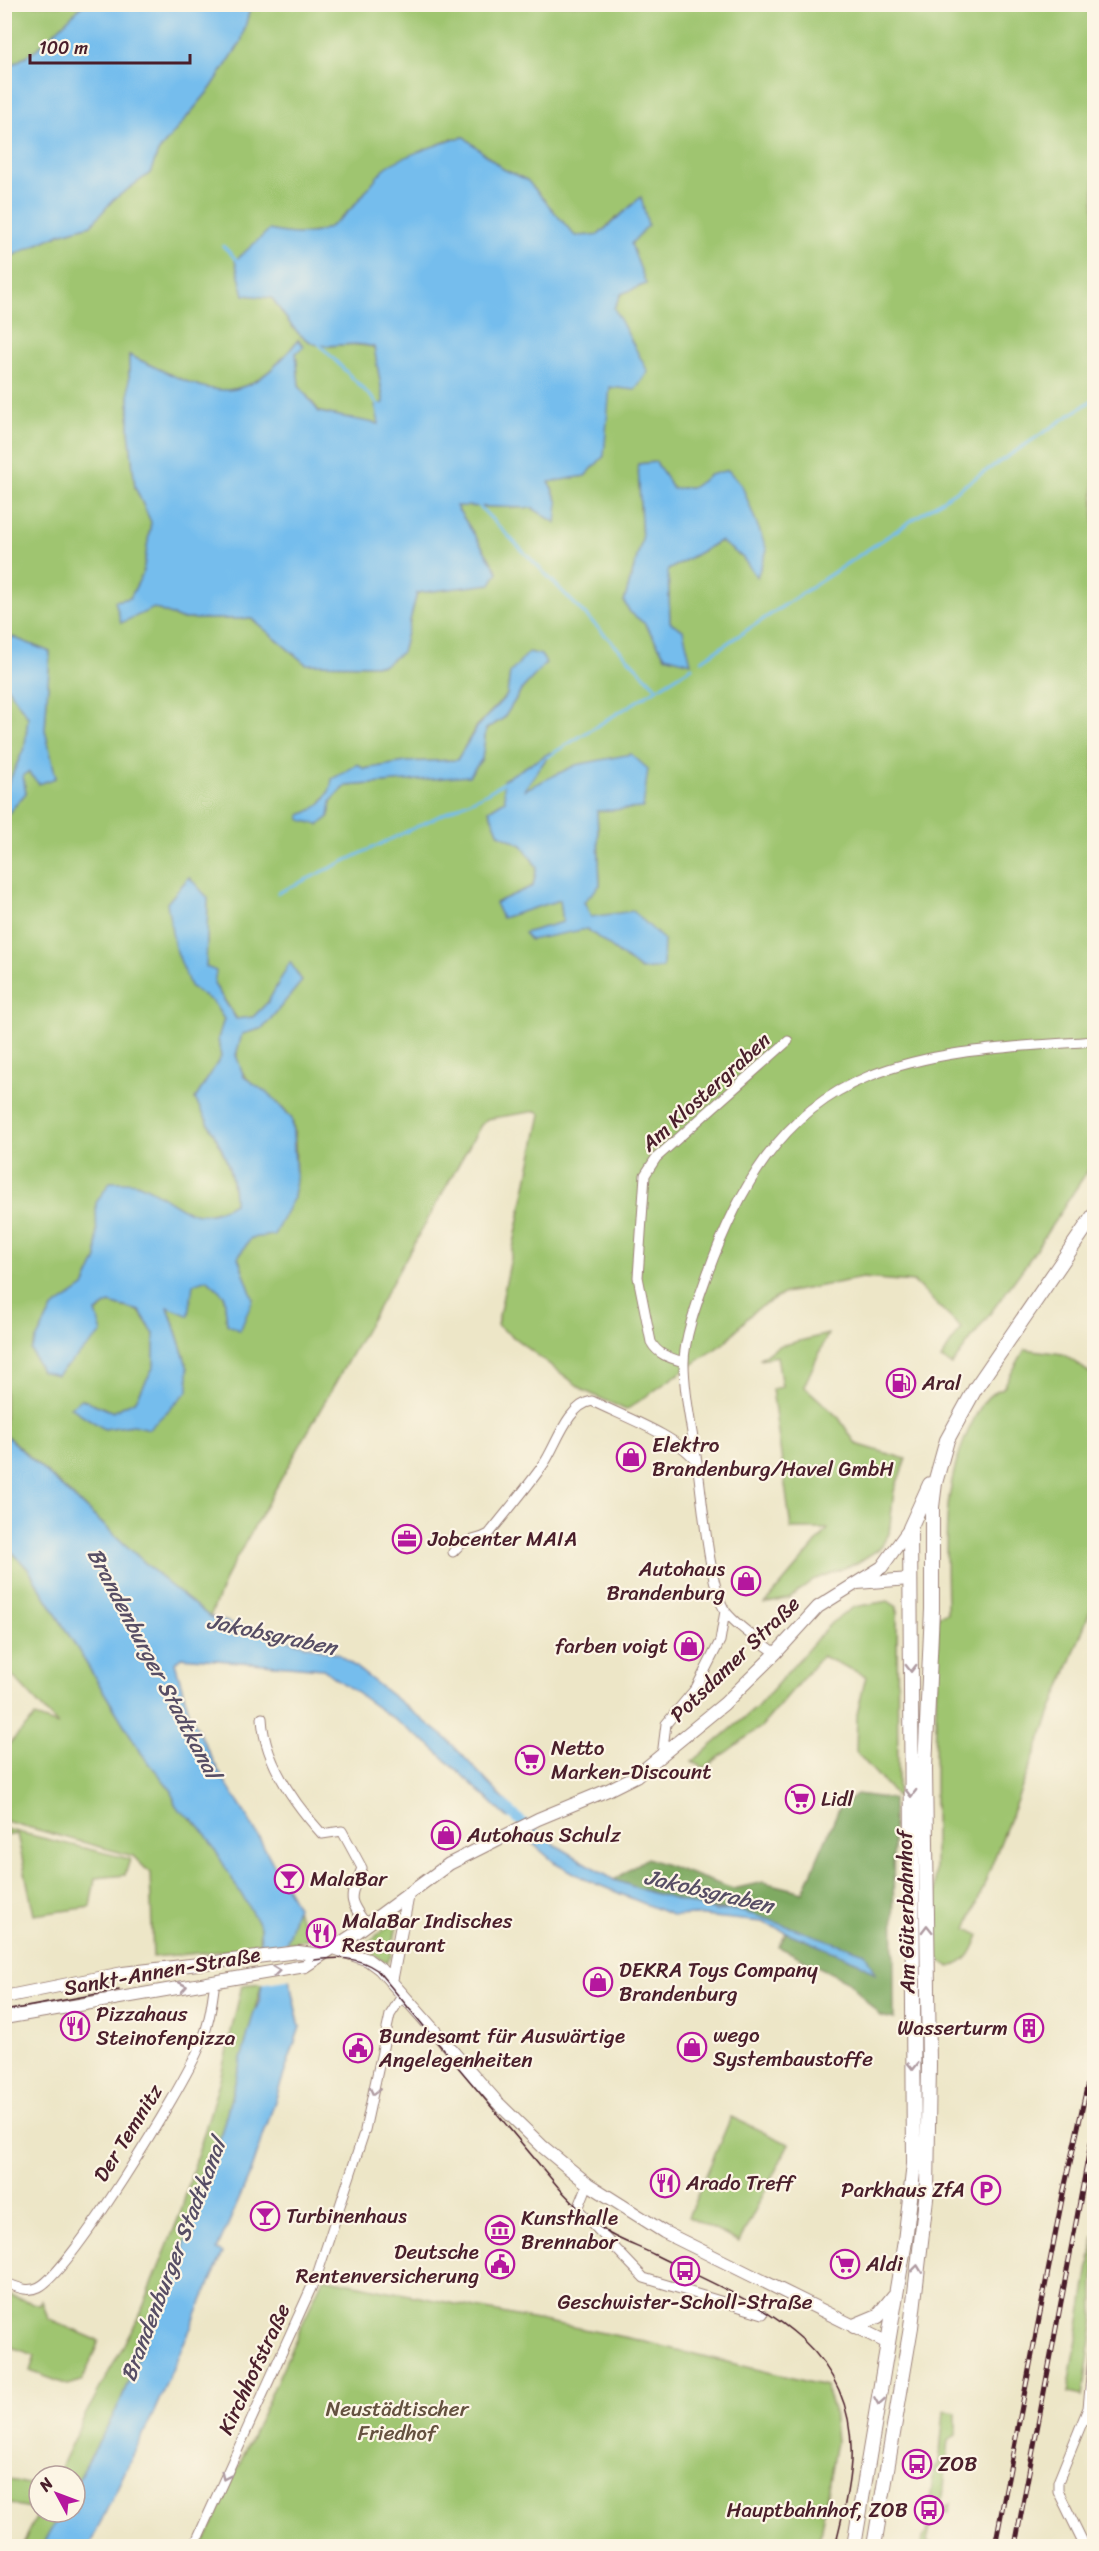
<svg xmlns="http://www.w3.org/2000/svg" width="1099" height="2551" font-family="Sriracha,sans-serif">
<rect width="100%" height="100%" fill="#fcf5e5"/>
<filter id="ink" filterUnits="userSpaceOnUse"><feTurbulence type="fractalNoise" baseFrequency=".0167" numOctaves="2"/><feDisplacementMap in="SourceGraphic" scale="12" xChannelSelector="R" yChannelSelector="G"/><feConvolveMatrix kernelMatrix="1 2 1 2 8 2 1 2 1" color-interpolation-filters="sRGB"/></filter>
<filter id="wash" filterUnits="userSpaceOnUse"><feTurbulence type="fractalNoise" baseFrequency=".008" numOctaves="4" result="noise"/><feDisplacementMap in="SourceGraphic" scale="24" xChannelSelector="R" yChannelSelector="G"/><feGaussianBlur stdDeviation="1.35" result="paint"/><feColorMatrix in="noise" values="0 0 0 0 0 0 0 0 0 0 0 0 0 0 0 0 0 1.4 0 .05"/><feComposite in="paint" operator="in"/></filter>
<g filter="url(#wash)">
<rect width="100%" height="100%" fill="#ede6c7"/>
<path fill="#9fc56f" stroke="#74724d" stroke-width="1.5" fill-rule="evenodd" d="M5,5H83L37,49L5,70Z
M251,5H1094V1161L1025,1266L952,1365L941,1359L961,1328L914,1282L862,1278L785,1293L754,1311L724,1343L626,1410L585,1391L497,1325L541,1114L537,1111L487,1119L481,1125L228,1573L210,1617L167,1583L5,1434V817L26,793L23,776L28,772L56,778L45,730L50,652L5,634V259L62,233L90,225L113,200L150,173L158,152L211,88L241,42ZM464,137L503,169L527,180L575,236L598,235L617,217L631,244L646,284L621,294L614,308L604,456L585,476L549,481L558,503L532,508L456,506L498,572L491,583L417,593L402,652L383,665L306,664L252,619H181L154,608L116,601L130,598L143,573L151,522L135,487L129,430V355C206,390 237,418 298,340L296,353L299,386L320,412L379,425L384,403L374,347C354,343 346,345 327,346C300,346 286,317 272,298L289,235L326,231L352,208L385,168L451,139ZM656,462L673,489L694,487L710,475L742,557L720,541L668,570L670,622L665,656L645,624L630,612L624,602L642,540L638,464ZM545,664L522,689L504,718L486,730L482,759L394,782L346,786L331,801L329,817L300,815L316,809L330,791L363,769L406,762L457,760L476,727L507,695L510,673ZM549,754L523,790L537,785L597,811L600,885L584,901L590,917L641,970L587,929L525,933L563,922L560,899L495,903L533,886L537,867L522,845L499,834L489,810L505,800ZM208,898L206,967L214,984L237,1019L253,1017L268,1002L290,963L302,981L263,1028L242,1034C240,1041 236,1050 237,1057C240,1086 276,1093 291,1118C297,1128 296,1183 294,1197L251,1238L238,1257L253,1299L227,1324L224,1295L207,1279L193,1284L168,1306L188,1369L149,1429L133,1425L104,1429L83,1399L113,1412L136,1400L154,1366V1334L139,1311L109,1303L96,1313L101,1333L87,1345L41,1371L31,1350L52,1309L84,1287L97,1258V1238L137,1183L193,1215L219,1212L234,1204C235,1164 213,1132 195,1099L221,1057L218,1039L224,1019L213,1002L190,986Z
M5,684L28,717L25,746L5,791Z
M828,1334L804,1386L839,1418L856,1444L906,1459L894,1491L889,1534L879,1549L857,1563L816,1579L789,1598L765,1604L828,1529H791L772,1389L782,1387L777,1356L759,1359L779,1346Z
M1025,1349L1063,1354L1094,1376V1601L967,1929L979,1935C973,1951 968,1963 950,1967L939,1960L935,1953V1764L938,1615L947,1613C946,1543 940,1485 973,1421C982,1404 985,1395 1003,1388Z
M7,1547L29,1570L142,1754L172,1791L175,1804L205,1832L260,1926L259,1948L153,1957L150,1873L133,1856L5,1821V1748L35,1717L58,1725L5,1668L4,1549Z
M888,1601L897,1607L898,1798L856,1752L857,1714L866,1676L822,1656L761,1727L704,1768L692,1762L757,1707L831,1623L854,1607Z
M5,1829L130,1859L125,1875L95,1878L90,1907L34,1915L17,1834L5,1836Z
M296,1910L305,1927L307,1939L286,1944Z
M398,1919L391,1957L386,1962L363,1949V1946Z
M262,1983L205,2194L120,2403L75,2486V2476H56L82,2421L139,2317L180,2214L220,2079L242,1985Z
M731,2117L789,2144L739,2242L688,2217Z
M1094,2236V2318L1083,2396L1068,2393Z
M323,2278L629,2338L825,2386L833,2409L836,2441L818,2546H203Z
M5,2294L40,2305L42,2301L48,2319L99,2341L82,2381L68,2385L30,2371L35,2355L5,2345Z
M944,2411L956,2413V2435L949,2441L942,2506L947,2507L951,2504L949,2513L939,2511L937,2517H933L927,2542L937,2546H921L922,2539L926,2534L934,2469L939,2463Z
M5,2479L34,2485L30,2508L5,2503Z
M39,2512H61L42,2546H22Z"/>
<path fill="#7faa62" stroke="#646446" stroke-width="1.5" d="M857,1794L893,1799L894,2019L880,2016L849,1982L779,1947L786,1932L858,1962L874,1973L865,1953L735,1910C694,1911 652,1893 614,1880L647,1858L733,1889L763,1882L803,1892L840,1806Z"/>
<path fill="#75bded" stroke="#606e8c" stroke-width="1.5" d="M83,5H251L241,42L211,88L158,152L150,173L113,200L91,225L62,233L5,259V70L37,49Z
M464,137L503,169L527,180L575,236L598,235L641,197L648,225L631,244L646,284L621,294L614,308L648,372L635,390L610,387L604,456L585,476L549,482L558,503L556,523L532,508L456,506L498,572L491,584L417,593L402,652L384,665L306,664L252,619H181L154,608L121,623L115,601L130,598L143,573L151,522L135,487L129,430V355C205,390 238,418 298,340L304,346L296,353L299,386L319,412L379,424L375,405L384,403L374,347C354,342 346,345 327,346C300,346 286,317 272,298L244,295L235,261L269,230C315,241 334,231 363,195C370,186 376,177 384,169C394,159 449,140 464,137Z
M656,462L673,489L693,487L710,475L728,470L742,486L767,550L757,577L742,557L720,541L668,570L670,622L683,630L691,663L665,656L645,624L630,612L624,602L642,540L638,464Z
M5,634L50,652L45,730L56,778L39,784L28,772L23,776L26,793L5,817V791L25,746L28,717L5,684Z
M529,652L541,655L546,663L522,689L504,718L486,729L482,759L469,776L346,786L331,801L329,817L319,825L301,820L300,815C318,809 330,799 332,779L358,764L364,769L406,762L457,760L477,727L507,695L510,673Z
M551,752L524,790L576,765L631,754L648,769L643,808L597,811L600,885L584,902L591,917L633,911L664,940L663,968L641,970L587,929L530,940L524,933L563,922L560,900L502,918L495,903L533,886L537,867L522,845L499,834L489,810L505,800L503,780Z
M189,877L208,898L206,967L216,971L214,984L236,1019L253,1017L268,1002L290,962L302,981L263,1028L242,1034L236,1055L244,1077L270,1095L292,1119L296,1177L294,1197L274,1235L251,1238L238,1257L253,1299L240,1331L227,1324L224,1295L207,1279L193,1284L189,1316L168,1307L188,1369V1391L149,1429L133,1425L104,1429L70,1407L82,1399L113,1412L136,1400L154,1366V1334L140,1311L109,1303L96,1312L102,1333L57,1375L41,1371L31,1350L52,1309L84,1287L97,1258L96,1203L110,1182C119,1182 131,1181 139,1184C177,1199 190,1231 234,1203C235,1164 213,1132 195,1099L221,1057L218,1039L224,1019L213,1002L190,986L174,944L167,903Z
M4,1434L167,1583L210,1617L340,1655L446,1738L515,1811L508,1818L430,1745L323,1669L181,1657L175,1663L190,1715L219,1772L248,1818L297,1907L286,1944L292,1993L300,2027L251,2172L217,2250L223,2253L153,2414L89,2546H42L61,2512H75V2486L120,2403L205,2194L253,2015L259,2002L262,1983L260,1926L205,1833L192,1819L180,1811L175,1804L172,1791L142,1754L29,1570L5,1544Z
M541,1836L614,1880L649,1892L716,1911L735,1910L761,1917L865,1953L875,1974L858,1962L762,1922L694,1915L674,1916L587,1880L554,1862L531,1842Z"/>
<path fill="#ede6c7" d="M289,1943L293,1979L259,1984L256,1948Z"/>
<g fill="none" stroke-linecap="round" stroke-linejoin="round">
<path stroke="#75bded" stroke-width="3" d="M223,246L239,262
M317,342L379,405
M477,504L657,688
M702,660L1094,399
M547,757L692,667
M278,893L487,793L505,782"/>
<path stroke="#75bded" stroke-width="10" d="M503,1805L549,1847"/>
</g>
</g>
<g filter="url(#ink)">
<g fill="none" stroke-linecap="round" stroke-linejoin="round">
<g stroke="#9c8279" stroke-width="11">
<path id="street" d="M684,1362C670,1358 658,1355 651,1342L638,1277L645,1175L656,1158L788,1041
M697,1462C692,1430 684,1395 684,1363C684,1337 698,1300 707,1275C737,1192 780,1112 867,1077C938,1048 1019,1047 1094,1041
M453,1552C467,1535 473,1544 489,1534C507,1511 526,1489 543,1465C556,1447 567,1405 592,1401C622,1416 678,1436 697,1462C702,1494 709,1590 726,1612C739,1628 760,1641 776,1653
M262,1718C264,1761 294,1803 322,1834L342,1831L362,1868C350,1899 346,1897 367,1925
M662,1756L666,1724L696,1688L720,1641L725,1611
M365,2130L390,2015L402,1996
M588,2184L578,2209L644,2278L763,2314
M4,2282C17,2287 27,2293 39,2287C71,2271 183,2087 199,2048C209,2027 212,2004 215,1981
M194,2546L317,2275L363,2136
M1085,2546L1058,2491V2482L1088,2408L1094,2347"/>
</g>
<g stroke="#9c8279" stroke-width="14">
<path id="secondary" d="M857,1583L910,1579
M334,1948L368,1960L380,1969L497,2102L543,2147L588,2184L664,2232L888,2343
M391,1982L408,1894
M4,1997L123,1973L298,1952L322,1955
M4,2018L305,1966L353,1935L449,1864L538,1819L608,1790L636,1776L724,1704L776,1653L818,1607L882,1567L910,1528"/>
</g>
<g stroke="#9c8279" stroke-width="16">
<path id="primary" d="M854,2326L878,2316L894,2296
M854,2546L905,2241L914,2164L910,1528L930,1484
M874,2546L911,2327L927,2190L929,2064L925,1769L932,1609V1507L935,1483L947,1440L975,1389L1094,1215"/>
</g>
<use href="#street" stroke="#fff" stroke-width="9"/>
<use href="#secondary" stroke="#fff" stroke-width="12"/>
<use href="#primary" stroke="#fff" stroke-width="14"/>
<path stroke="#4a1f2b" stroke-width="1.5" d="M314,1960C337,1957 357,1956 377,1970L559,2188C575,2205 591,2222 610,2234C624,2242 641,2248 655,2255C747,2301 857,2337 851,2461C849,2490 842,2518 835,2546
M4,2011L119,1990"/>
<g stroke="#4a1f2b" stroke-width="5">
<path id="rail" d="M995,2546L1063,2194L1094,2056
M1015,2546L1094,2127"/>
</g>
<use href="#rail" stroke="#fcf5e5" stroke-width="3" stroke-dasharray="9" stroke-linecap="butt"/>
</g>
<defs><path id="oneway-chevron" d="M-2-3.5L2.5 0L-2 3.5" fill="none" stroke-width="1.6" stroke-linecap="round" stroke-linejoin="round" transform="scale(1.5)"/></defs>
<g stroke="#ae9aa0">
<use href="#oneway-chevron" transform="translate(911 1668) rotate(90)"/>
<use href="#oneway-chevron" transform="translate(911 1793) rotate(90)"/>
<use href="#oneway-chevron" transform="translate(927 1929) rotate(-91)"/>
<use href="#oneway-chevron" transform="translate(276 1971) rotate(-7)"/>
<use href="#oneway-chevron" transform="translate(183 1987) rotate(-10)"/>
<use href="#oneway-chevron" transform="translate(913 2066) rotate(90)"/>
<use href="#oneway-chevron" transform="translate(374 2091) rotate(103)"/>
<use href="#oneway-chevron" transform="translate(917 2269) rotate(-83)"/>
<use href="#oneway-chevron" transform="translate(879 2401) rotate(99)"/>
<use href="#oneway-chevron" transform="translate(225 2476) rotate(115)"/>
</g>
</g>
<defs>
<g id="fuel-ring" transform="scale(1.5)"><circle r="9.5" fill="#fcf5e5" stroke="#b5179e" stroke-width="1.5"/><path d="M-5.5-6h7V0h2V4h1.3V-2.5L3-4.5l.8-.8L6-3V5H2.5V1h-1V6h-7ZM-4.2-4.7v3.2H.2V-4.7Z" fill="#b5179e"/></g>
<g id="shop-ring" transform="scale(1.5)"><circle r="9.5" fill="#fcf5e5" stroke="#b5179e" stroke-width="1.5"/><path d="M-5-2.5h2.3a2.7 3.5 0 0 1 5.4 0H5L5.5 6h-11ZM-1.5-2.5h3a1.5 2.3 0 0 0-3 0Z" fill="#b5179e"/></g>
<g id="office-ring" transform="scale(1.5)"><circle r="9.5" fill="#fcf5e5" stroke="#b5179e" stroke-width="1.5"/><path d="M-6-3h4V-5.5h4V-3h4V5H-6ZM-1-4.5V-3h2v-1.5ZM-6 0V1H6V0Z" fill="#b5179e"/></g>
<g id="supermarket-ring" transform="scale(1.5)"><circle r="9.5" fill="#fcf5e5" stroke="#b5179e" stroke-width="1.5"/><path d="M-6-5.5h2.5l.6 2H6L4.5 2H-2.5L-4.4-4H-6ZM-1.5 3.2a1.3 1.3 0 1 0 .1 0ZM3 3.2a1.3 1.3 0 1 0 .1 0Z" fill="#b5179e"/></g>
<g id="bar-ring" transform="scale(1.5)"><circle r="9.5" fill="#fcf5e5" stroke="#b5179e" stroke-width="1.5"/><path d="M-6-5H6L.8 .8V4.5H3.5V6h-7V4.5H-.8V.8Z" fill="#b5179e"/></g>
<g id="restaurant-ring" transform="scale(1.5)"><circle r="9.5" fill="#fcf5e5" stroke="#b5179e" stroke-width="1.5"/><path d="M-5-6h1v4h1v-4h1v4h1v-4h1v5L-1.5 .5V6h-2V.5L-5-1ZM5-6V6H3V1.5H1.5Q1.5-4 5-6Z" fill="#b5179e"/></g>
<g id="building-ring" transform="scale(1.5)"><circle r="9.5" fill="#fcf5e5" stroke="#b5179e" stroke-width="1.5"/><path d="M-4-6H4V6H1V3H-1V6H-4ZM-2.5-4.3h1.7v1.8h-1.7ZM.8-4.3h1.7v1.8H.8ZM-2.5-1h1.7V.8h-1.7ZM.8-1h1.7V.8H.8Z" fill="#b5179e"/></g>
<g id="civic-ring" transform="scale(1.5)"><circle r="9.5" fill="#fcf5e5" stroke="#b5179e" stroke-width="1.5"/><path d="M-.6-6.5H3V-4.5H.6V-3L4-1V1h2V6H-6V1h2V-1L-.6-3ZM-1.2 2.5V6h2.4V2.5Z" fill="#b5179e"/></g>
<g id="parking-ring" transform="scale(1.5)"><circle r="9.5" fill="#fcf5e5" stroke="#b5179e" stroke-width="1.5"/><path d="M-3.5-5.5H1a3.5 3.5 0 0 1 0 7H-1V5.5H-3.5ZM-1-3.4V-.6H.8a1.4 1.4 0 0 0 0-2.8Z" fill="#b5179e"/></g>
<g id="museum-ring" transform="scale(1.5)"><circle r="9.5" fill="#fcf5e5" stroke="#b5179e" stroke-width="1.5"/><path d="M0-6L6-3V-2H-6V-3ZM-5-1h2V3h-2ZM-1-1h2V3h-2ZM3-1h2V3H3ZM-6 4H6V6H-6Z" fill="#b5179e"/></g>
<g id="bus-ring" transform="scale(1.5)"><circle r="9.5" fill="#fcf5e5" stroke="#b5179e" stroke-width="1.5"/><path d="M-5-6H5V4H4V6H2V4H-2V6H-4V4H-5ZM-3.5-4V0h7V-4ZM-3.5 1.2v1.5H-2V1.2ZM2 1.2v1.5H3.5V1.2Z" fill="#b5179e"/></g>
</defs>
<g fill-rule="evenodd">
<use href="#fuel-ring" x="901" y="1383"/>
<use href="#shop-ring" x="631" y="1457"/>
<use href="#office-ring" x="407" y="1539"/>
<use href="#shop-ring" x="746" y="1581"/>
<use href="#shop-ring" x="689" y="1646"/>
<use href="#supermarket-ring" x="530" y="1760"/>
<use href="#supermarket-ring" x="800" y="1799"/>
<use href="#shop-ring" x="446" y="1835"/>
<use href="#bar-ring" x="289" y="1879"/>
<use href="#restaurant-ring" x="321" y="1933"/>
<use href="#shop-ring" x="598" y="1982"/>
<use href="#restaurant-ring" x="75" y="2026"/>
<use href="#building-ring" x="1029" y="2028"/>
<use href="#shop-ring" x="692" y="2047"/>
<use href="#civic-ring" x="358" y="2048"/>
<use href="#restaurant-ring" x="665" y="2183"/>
<use href="#parking-ring" x="986" y="2190"/>
<use href="#bar-ring" x="265" y="2216"/>
<use href="#museum-ring" x="500" y="2230"/>
<use href="#civic-ring" x="500" y="2264"/>
<use href="#supermarket-ring" x="845" y="2264"/>
<use href="#bus-ring" x="685" y="2271"/>
<use href="#bus-ring" x="917" y="2464"/>
<use href="#bus-ring" x="929" y="2510"/>
</g>
<g text-anchor="middle" dominant-baseline="central" stroke-width="4.5" stroke-linejoin="round" paint-order="stroke">
<g font-size="21" fill="#4a1f2b" stroke="#fcf5e5">
<text transform="translate(706 1092) rotate(-42)">Am Klostergraben</text>
<text transform="translate(735 1659) rotate(-44)">Potsdamer Straße</text>
<text transform="translate(906 1912) rotate(-91)">Am Güterbahnhof</text>
<text transform="translate(162 1971) rotate(-10)">Sankt-Annen-Straße</text>
<text transform="translate(128 2133) rotate(-58)">Der Temnitz</text>
<text transform="translate(254 2369) rotate(-65)">Kirchhofstraße</text>
</g>
<g font-size="21" fill="#4a1f2b" stroke="#fcf5e5" text-anchor="start">
<text x="922" y="1383">Aral</text>
<text x="652" y="1445">Elektro<tspan x="652" dy="24">Brandenburg/Havel GmbH</tspan></text>
<text x="428" y="1539">Jobcenter MAIA</text>
<text x="725" y="1569" text-anchor="end">Autohaus<tspan x="725" dy="24">Brandenburg</tspan></text>
<text x="668" y="1646" text-anchor="end">farben voigt</text>
<text x="551" y="1748">Netto<tspan x="551" dy="24">Marken-Discount</tspan></text>
<text x="821" y="1799">Lidl</text>
<text x="467" y="1835">Autohaus Schulz</text>
<text x="310" y="1879">MalaBar</text>
<text x="342" y="1921">MalaBar Indisches<tspan x="342" dy="24">Restaurant</tspan></text>
<text x="619" y="1970">DEKRA Toys Company<tspan x="619" dy="24">Brandenburg</tspan></text>
<text x="96" y="2014">Pizzahaus<tspan x="96" dy="24">Steinofenpizza</tspan></text>
<text x="1008" y="2028" text-anchor="end">Wasserturm</text>
<text x="713" y="2035">wego<tspan x="713" dy="24">Systembaustoffe</tspan></text>
<text x="379" y="2036">Bundesamt für Auswärtige<tspan x="379" dy="24">Angelegenheiten</tspan></text>
<text x="686" y="2183">Arado Treff</text>
<text x="965" y="2190" text-anchor="end">Parkhaus ZfA</text>
<text x="286" y="2216">Turbinenhaus</text>
<text x="521" y="2218">Kunsthalle<tspan x="521" dy="24">Brennabor</tspan></text>
<text x="479" y="2252" text-anchor="end">Deutsche<tspan x="479" dy="24">Rentenversicherung</tspan></text>
<text x="866" y="2264">Aldi</text>
<text x="685" y="2302" text-anchor="middle">Geschwister-Scholl-Straße</text>
<text x="938" y="2464">ZOB</text>
<text x="908" y="2510" text-anchor="end">Hauptbahnhof, ZOB</text>
</g>
<g font-size="21" fill="#64513f" stroke="#fcf5e5">
<text x="397" y="2409">Neustädtischer<tspan x="397" dy="24">Friedhof</tspan></text>
</g>
<g font-size="22" font-style="italic" fill="#574e65" stroke="#fcf5e5">
<text transform="translate(272 1634) rotate(12)">Jakobsgraben</text>
<text transform="translate(154 1663) rotate(62)">Brandenburger Stadtkanal</text>
<text transform="translate(709 1891) rotate(13)">Jakobsgraben</text>
<text transform="translate(173 2260) rotate(-69)">Brandenburger Stadtkanal</text>
</g>
</g>
<rect width="1099" height="2551" fill="none" stroke="#fcf5e5" stroke-width="24"/>
<g transform="translate(57 2494) rotate(311)"><circle r="28" fill="#fcf5e5" stroke="#b59f9b" stroke-width="1.5"/>
<path d="M0-4.5L10 22L0 15L-10 22Z" fill="#b5179e"/>
<text y="-9" font-size="16" font-weight="bold" text-anchor="middle" fill="#4a1f2b">N</text>
</g>
<path d="M30 54v9h160v-9" fill="none" stroke="#4a1f2b" stroke-width="3"/>
<text x="39" y="54" font-size="18" fill="#4a1f2b" stroke="#fcf5e5" stroke-width="4.5" paint-order="stroke">100 m</text>
</svg>
